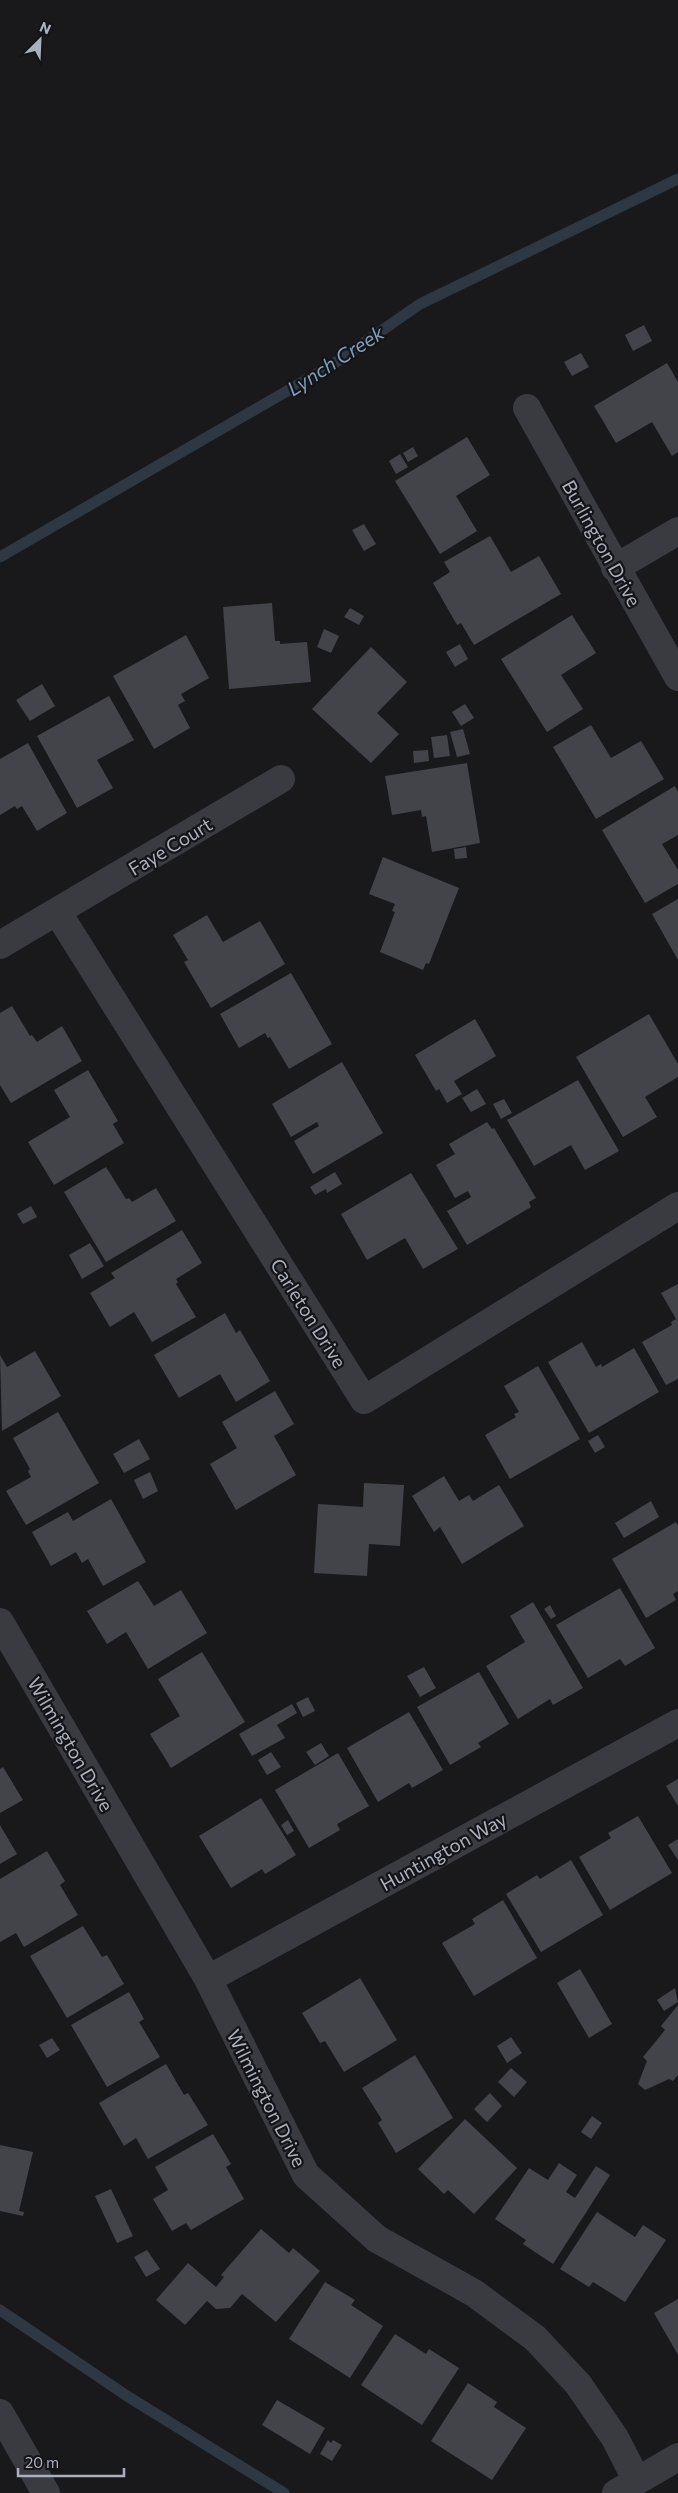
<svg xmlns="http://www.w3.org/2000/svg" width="678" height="2493" font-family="Commissioner,sans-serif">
<rect width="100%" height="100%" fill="#19191c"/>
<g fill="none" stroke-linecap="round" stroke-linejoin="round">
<path stroke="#2d3842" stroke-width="11" d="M0,557L332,365L420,304L678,179
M0,2310L127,2396L284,2493"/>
</g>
<path fill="#434449" d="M644,325L652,341L633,351L625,335Z
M581,353L589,367L572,376L564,362Z
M667,363L678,382V452L672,456L652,422L616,443L594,406Z
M467,437L490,475L456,496L477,531L440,554L395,481Z
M413,447L418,456L408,462L403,453Z
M400,454L408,467L396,474L389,461Z
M364,524L376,544L364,551L352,530Z
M490,536L511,572L539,556L561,594L474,645L461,623L457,625L433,583L450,572L444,562Z
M272,603L275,641H280V644L307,642L311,682L229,689L223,607Z
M350,608L364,616L359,625L344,617Z
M572,615L596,653L561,675L583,709L547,732L501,659Z
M324,629L339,636L331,653L317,647Z
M186,635L209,678L181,694L185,701L178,705L190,728L154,749L113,676Z
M460,644L468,659L455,667L446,652Z
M371,647L407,682L377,713L399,734L371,763L312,709Z
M42,684L55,706L30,721L16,700Z
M109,696L134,740L97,760L113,788L77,808L37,736Z
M465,704L474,718L461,726L452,712Z
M591,725L611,758L641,741L664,779L596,819L553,747Z
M463,729L470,754L457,757L450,732Z
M447,735L450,756L434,758L431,737Z
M28,743L67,813L37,831L22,806L17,809L15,806L0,815V759Z
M428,750L429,761L414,763L413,751Z
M467,763L480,843L432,852L426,816L422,817L421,810L392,815L385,776Z
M675,786L678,792V835L662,844L678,870V884L645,903L602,830Z
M466,847L467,858L455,859L454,849Z
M383,857L459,888L429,964L426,963L423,970L380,952L395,912L392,911L395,904L369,894Z
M678,899V960L652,914Z
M207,915L223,942L260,921L285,964L211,1008L184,962L188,960L173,935Z
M291,973L332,1044L289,1069L270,1037L268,1038L265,1033L239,1048L220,1014Z
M12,1006L30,1036L32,1035L37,1042L62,1026L82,1061L11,1103L0,1085V1013Z
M649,1014L678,1064V1077L645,1097L657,1117L623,1137L576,1057Z
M475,1019L496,1056L454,1081L462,1094L447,1103L439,1089L436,1091L415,1055Z
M342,1062L383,1133L313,1174L294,1141L319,1126L317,1122L291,1137L272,1104Z
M88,1070L118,1121L113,1124L124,1143L54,1185L28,1142L70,1117L54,1090Z
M578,1080L619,1151L585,1170L571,1145L534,1166L507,1120Z
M477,1089L486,1104L471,1112L462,1098Z
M504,1099L512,1113L501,1119L493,1104Z
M487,1122L492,1129L494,1128L536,1198L529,1202L531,1207L467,1245L447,1211L471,1197L468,1191L455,1198L436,1165L455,1154L449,1144Z
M106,1167L126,1199L129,1198L132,1202L156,1188L176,1221L106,1262L64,1192Z
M335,1172L342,1184L327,1193L326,1189L315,1195L310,1187Z
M411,1173L458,1249L423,1269L405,1238L367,1260L341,1214Z
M31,1206L37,1217L23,1224L17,1214Z
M182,1230L202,1263L176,1279L178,1282L176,1284L196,1317L152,1342L134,1312L110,1327L90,1293L115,1278L111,1273Z
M90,1243L104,1266L82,1279L69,1255Z
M678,1284V1379L666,1385L642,1342L672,1325L671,1322L676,1319L661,1293Z
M225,1313L236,1333L240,1330L270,1381L236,1402L220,1374L179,1398L154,1355Z
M582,1342L596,1367L601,1364L602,1367L634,1348L659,1392L589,1433L548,1362Z
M35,1351L61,1396L2,1431L0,1355L7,1367Z
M538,1366L580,1439L510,1479L485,1435L516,1417L514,1414L519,1412L504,1386Z
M275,1391L294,1424L274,1436L296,1475L236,1510L210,1464L237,1448L222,1422Z
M58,1412L99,1483L26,1525L6,1491L31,1477L28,1471L30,1469L13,1438Z
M598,1435L605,1447L595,1453L588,1441Z
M139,1439L150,1459L124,1473L113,1454Z
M150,1472L158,1491L143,1499L134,1480Z
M444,1476L459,1501L469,1495L473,1501L499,1485L524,1526L462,1564L440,1527L434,1532L412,1496Z
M364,1483L404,1485L400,1546L369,1544L367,1576L314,1573L318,1504L363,1507Z
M111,1499L146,1562L103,1586L88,1559L82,1563L76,1552L51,1566L32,1532L68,1512L73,1521Z
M651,1501L659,1517L624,1538L615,1523Z
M676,1522L678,1526V1591L673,1594L676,1600L646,1618L612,1559Z
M138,1581L154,1606L181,1590L207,1633L148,1669L126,1632L107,1644L87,1611Z
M620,1588L655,1648L625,1666L620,1659L588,1678L556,1625Z
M533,1602L583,1688L553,1705L550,1699L518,1719L486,1666L525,1642L510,1616Z
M550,1605L556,1616L551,1619L544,1609Z
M202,1652L245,1722L171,1768L150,1734L180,1716L158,1679Z
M424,1667L436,1688L420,1697L407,1676Z
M479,1672L509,1724L478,1743L481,1747L450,1765L417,1707Z
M308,1697L315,1711L303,1717L296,1703Z
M292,1704L297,1713L277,1725L285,1738L252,1756L239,1734Z
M409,1712L443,1770L412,1788L409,1783L378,1802L347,1748Z
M321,1743L329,1756L315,1765L306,1752Z
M271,1752L281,1767L267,1775L258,1760Z
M338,1753L369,1806L337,1824L340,1830L309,1848L275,1790Z
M3,1767L23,1800L0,1813V1769Z
M678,1779V1806L666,1786Z
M261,1798L296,1855L265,1874L262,1869L231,1888L199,1836Z
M638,1816L672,1873L610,1910L579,1857L611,1838L608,1833Z
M288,1820L294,1831L287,1835L281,1825Z
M0,1825L17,1854L0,1864Z
M678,1839V1860L668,1845Z
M47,1851L65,1881L60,1885L78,1915L24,1947L16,1933L0,1942V1879Z
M571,1860L603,1915L541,1952L506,1894L537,1875L540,1879Z
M503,1900L537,1958L474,1996L442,1943L475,1924L472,1919Z
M83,1926L102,1957L107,1955L124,1984L67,2018L30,1956Z
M580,1969L612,2024L589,2038L557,1983Z
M360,1978L397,2040L344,2072L325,2041L320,2043L302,2013Z
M675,1988L678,2002L664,2011L657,2000Z
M129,1992L144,2019L139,2022L160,2057L107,2087L71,2025Z
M678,2005V2075L673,2081L669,2079L645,2090L638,2084L647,2061L643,2057L665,2030L661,2026Z
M511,2037L522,2053L507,2063L497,2046Z
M52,2038L60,2050L47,2058L39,2045Z
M415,2055L453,2118L396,2153L378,2123L382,2120L362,2088Z
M166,2064L184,2095L188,2093L208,2125L148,2159L136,2138L124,2146L99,2103Z
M511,2068L527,2082L514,2097L498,2082Z
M490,2093L502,2106L487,2122L474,2109Z
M592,2116L602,2123L591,2139L581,2132Z
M465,2119L517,2168L474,2214L448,2190L444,2194L418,2169Z
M213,2134L231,2164L226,2167L244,2199L191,2230L186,2223L172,2231L153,2199L168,2190L155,2167Z
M0,2145L33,2152L19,2211L24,2212L23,2216L0,2211Z
M559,2163L577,2175L566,2192L575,2198L596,2166L610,2175L553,2264L523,2244L526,2240L495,2219L529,2168L548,2180Z
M111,2189L133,2236L117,2243L95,2196Z
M597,2212L635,2237L643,2225L666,2240L625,2302L593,2282L589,2287L560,2269Z
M261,2229L289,2253L293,2248L320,2271L276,2322L242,2294L230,2308L216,2309L207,2301L185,2325L156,2300L188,2263L216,2287L224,2277L221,2275Z
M147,2250L160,2269L146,2277L134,2257Z
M325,2282L355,2300L351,2305L383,2326L350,2378L289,2339Z
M678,2299V2355L654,2313Z
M395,2334L426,2354L429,2349L459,2368L422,2425L361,2385Z
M468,2383L497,2402L494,2407L526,2428L492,2480L431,2441Z
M277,2400L325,2428L310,2454L262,2425Z
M328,2440L331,2443L333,2440L342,2445L332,2461L320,2454Z"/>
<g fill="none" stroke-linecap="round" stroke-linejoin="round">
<path stroke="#3a3b41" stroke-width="28" d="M527,408L678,677
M615,568L678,531
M58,913L364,1400L678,1206
M0,945L281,779
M0,1622L208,1979L306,2175L377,2239L474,2293L535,2338L578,2384L615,2438L637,2481
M208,1979L678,1723
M0,2413L46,2493
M616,2493L678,2457"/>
</g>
<g text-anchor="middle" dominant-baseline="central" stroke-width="4.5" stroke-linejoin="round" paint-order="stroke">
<g font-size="19" fill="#aab0bd" stroke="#141417">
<text transform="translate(602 543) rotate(61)">Burlington Drive</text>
<text transform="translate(170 846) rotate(-31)">Faye Court</text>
<text transform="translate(309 1313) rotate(58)">Carleton Drive</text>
<text transform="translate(71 1744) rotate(60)">Wilmington Drive</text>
<text transform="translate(443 1851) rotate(-29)">Huntington Way</text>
<text transform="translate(267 2098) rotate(63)">Wilmington Drive</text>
</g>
<g font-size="20" font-style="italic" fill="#7e9ebb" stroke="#141417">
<text transform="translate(335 360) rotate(-33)">Lynch Creek</text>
</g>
</g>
<g transform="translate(40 40) rotate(24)" stroke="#141417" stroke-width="4" paint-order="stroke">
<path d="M0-4L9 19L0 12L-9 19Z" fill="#aab0bd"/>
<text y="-8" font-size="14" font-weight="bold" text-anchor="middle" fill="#aab0bd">N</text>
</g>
<path d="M18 2468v8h106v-8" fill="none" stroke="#aab0bd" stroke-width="2.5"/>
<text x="25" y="2468" font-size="15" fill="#aab0bd" stroke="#141417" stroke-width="4" paint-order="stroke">20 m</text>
</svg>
